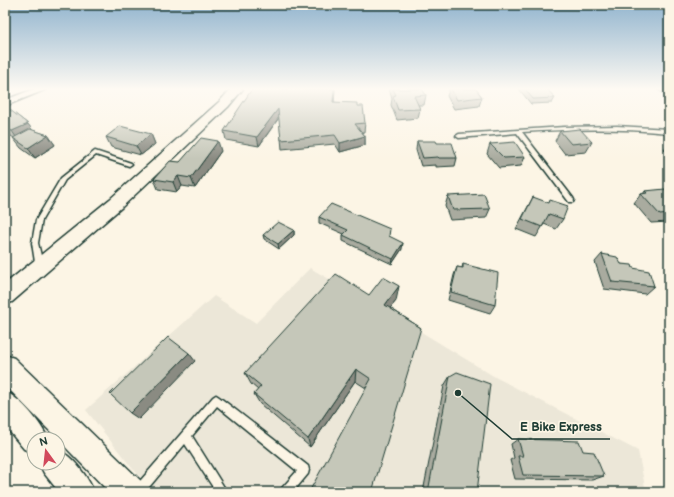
<svg xmlns="http://www.w3.org/2000/svg" width="674" height="497" font-family="'Balsamiq Sans',sans-serif">
<rect width="100%" height="100%" fill="#fcf5e5"/>
<filter id="ink" filterUnits="userSpaceOnUse"><feTurbulence type="fractalNoise" baseFrequency=".025" numOctaves="2"/><feDisplacementMap in="SourceGraphic" scale="8" xChannelSelector="R" yChannelSelector="G"/><feConvolveMatrix kernelMatrix="1 2 1 2 8 2 1 2 1" color-interpolation-filters="sRGB"/></filter>
<g filter="url(#ink)">
<path fill="#ece7d8" d="M310,268L418,330L495,377L638,451L646,492H155L132,468L86,410L214,296L256,323Z"/>
<g fill="none" stroke-linecap="round" stroke-linejoin="round">
<g stroke="#1f3d34" stroke-width="3">
<path id="service" d="M617,126L669,129V133C620,128 571,129 522,132L573,198L574,200L573,202H569L517,133L459,138L456,136L459,134L564,127Z
M95,151L131,163L132,164L129,166L96,155L65,180L42,220L38,243L42,260L41,262H35L32,243L36,220L61,178Z
M216,395L219,397L308,466L309,470L308,474L293,492H281L282,488L297,471L217,406L192,436L227,492H216L185,444L145,492H133L134,488L213,397Z"/>
</g>
<g stroke="#1f3d34" stroke-width="3">
<path id="minor" d="M34,89H47L5,106V100Z
M658,89H669V96Z"/>
</g>
<g stroke="#1f3d34" stroke-width="3">
<path id="tertiary" d="M231,89H243L228,107L122,207L12,302L5,304V284L110,199L220,101Z"/>
</g>
<g stroke="#1f3d34" stroke-width="3">
<path id="secondary" d="M5,355L14,358L141,481L145,492H109L5,385Z
M5,392C21,398 41,423 48,439H34V453L24,449L5,426Z
M58,450C73,456 88,477 94,492H59L44,473L39,463H58Z"/>
</g>
<use href="#service" fill="#fcf5e5" fill-rule="evenodd"/>
<use href="#minor" fill="#fcf5e5" fill-rule="evenodd"/>
<use href="#tertiary" fill="#fcf5e5" fill-rule="evenodd"/>
<use href="#secondary" fill="#fcf5e5" fill-rule="evenodd"/>
</g>
<path fill="#a9ab9f" stroke="#1f3d34" d="M335,89L334,102L357,106L365,123L364,132H362L365,136V145L340,152L335,144L282,149L279,118L259,146L226,140L224,131Z
M389,89H422L426,95L424,105H418L420,109L418,118L397,120L391,105L392,99Z
M449,89H476L482,97L479,106L454,109L447,96Z
M519,89H547L555,98L552,103L531,104Z
M5,106L28,124L32,130L48,135L55,145L35,158L21,148L13,138H14L5,132Z
M560,131L592,142L586,152L565,154L555,141Z
M151,134L155,144L141,155L111,147L106,137Z
M417,141L437,143L457,158L455,166L436,167V165L421,166L416,150Z
M669,143V153L664,149Z
M490,144L525,157L521,166L499,168L487,154Z
M221,151L195,188L182,186L177,192L158,189L154,179L180,162Z
M645,191L669,193V222L651,223L634,203L641,194H643Z
M448,196L490,209L486,218L450,220L445,206Z
M533,197L563,219L556,229L544,224L536,237L516,229Z
M319,217L389,236L402,249L392,264L343,241V235L344,234L319,223Z
M294,230V235L279,249L264,239L263,235Z
M602,254L621,264L633,268L654,286L645,294L604,289L595,262Z
M463,264L495,305L490,313L448,300L454,275L457,267L462,268Z
M369,295L396,301L390,308L421,328L366,388L355,381L310,447L260,404L254,394L258,390L251,384L245,373Z
M450,376L477,492H423L444,386Z
M518,439L583,451L604,476L592,480L515,479L510,460L514,458L511,444Z"/>
<path fill="#8a8b82" stroke="#1f3d34" d="M334,89H335L333,111V102Z
M278,109L279,117L259,146L257,137Z
M28,124L34,132L18,140L12,131Z
M151,134L155,144L141,155L136,146Z
M48,135L55,145L35,158L28,148Z
M365,136V145L340,152V143Z
M218,141L221,151L195,188L191,178Z
M178,176L182,186L177,192L173,182Z
M294,230V235L279,249L278,244Z
M403,243L402,249L392,264L393,259Z
M399,286L396,301L382,318L385,305Z
M189,353L195,361L139,419L130,413Z
M356,369L355,381L310,447L308,439Z"/>
<path fill="#c5c7b9" stroke="#1f3d34" d="M252,89H334L333,102L357,103V106H363L365,123L355,124L365,136L340,143L335,135L281,140L278,109L257,137L224,131Z
M393,89H422L426,95L414,96L420,109L398,110L393,96L396,95Z
M451,89H476L482,97L457,100Z
M525,89H547L555,98L533,99Z
M5,106L28,124L12,131L5,128Z
M120,126L151,134L136,146L106,137Z
M30,129L48,135L28,148L13,138Z
M580,129L592,142L571,144L560,131Z
M201,138L218,141L191,178L178,176L173,182L154,179L170,161L180,162Z
M417,141H436L437,143H452L457,158H439L438,157L423,158Z
M515,142L525,157L504,158L490,144Z
M665,189L669,193V214L660,215L641,194L647,193L645,191Z
M484,194L490,209L453,210L448,196Z
M533,197L549,203L550,200L568,206L563,219L549,214L542,227L522,219Z
M331,204L390,229L389,236L403,243L393,259L343,235L348,230L319,217Z
M278,222L294,230L278,244L263,235Z
M602,254L617,257L621,264L632,265L633,268L649,271L654,286L612,282Z
M463,264L498,273L495,305L451,292L457,267L463,268Z
M336,274L369,295L383,277L399,286L385,305L421,328L372,492H309L371,379L356,369L308,439L254,394L261,386L245,373Z
M168,337L189,353L130,413L110,394Z
M457,372L490,384L477,492H428L450,376Z
M518,439L579,441L583,451L594,452L604,476L523,475L518,456H523Z"/>
</g>
<linearGradient id="sky" x2="0" y2="1"><stop stop-color="#91b4ce"/><stop offset="0.56" stop-color="#fefaf3"/><stop offset="1" stop-color="#fefaf3" stop-opacity="0"/></linearGradient>
<rect width="674" height="159" fill="url(#sky)"/>
<path fill="none" stroke="#1f3d34" stroke-width="1.5" d="M458 393L512 439H610"/>
<circle fill="#1f3d34" stroke="#fcf5e5" stroke-width="1.5" cx="458" cy="393" r="4"/>
<g font-size="12" text-anchor="middle" font-weight="bold" fill="#1f3d34" stroke="#fcf5e5" stroke-width="3.5" stroke-linejoin="round" paint-order="stroke">
<text x="561" y="431">E Bike Express</text>
</g>
<rect width="674" height="497" fill="none" stroke="#fcf5e5" stroke-width="20"/>
<rect x="10" y="10" width="654" height="477" fill="none" stroke="#1f3d34" stroke-width="1.5" filter="url(#ink)"/>
<g transform="translate(46 451) rotate(345)"><circle r="19" fill="#fcf5e5" stroke="#a4ab9e"/>
<path d="M0-3L7 15L0 10L-7 15Z" fill="#d1495b"/>
<text y="-6" font-size="11" font-weight="bold" text-anchor="middle" fill="#1f3d34">N</text>
</g>
</svg>
